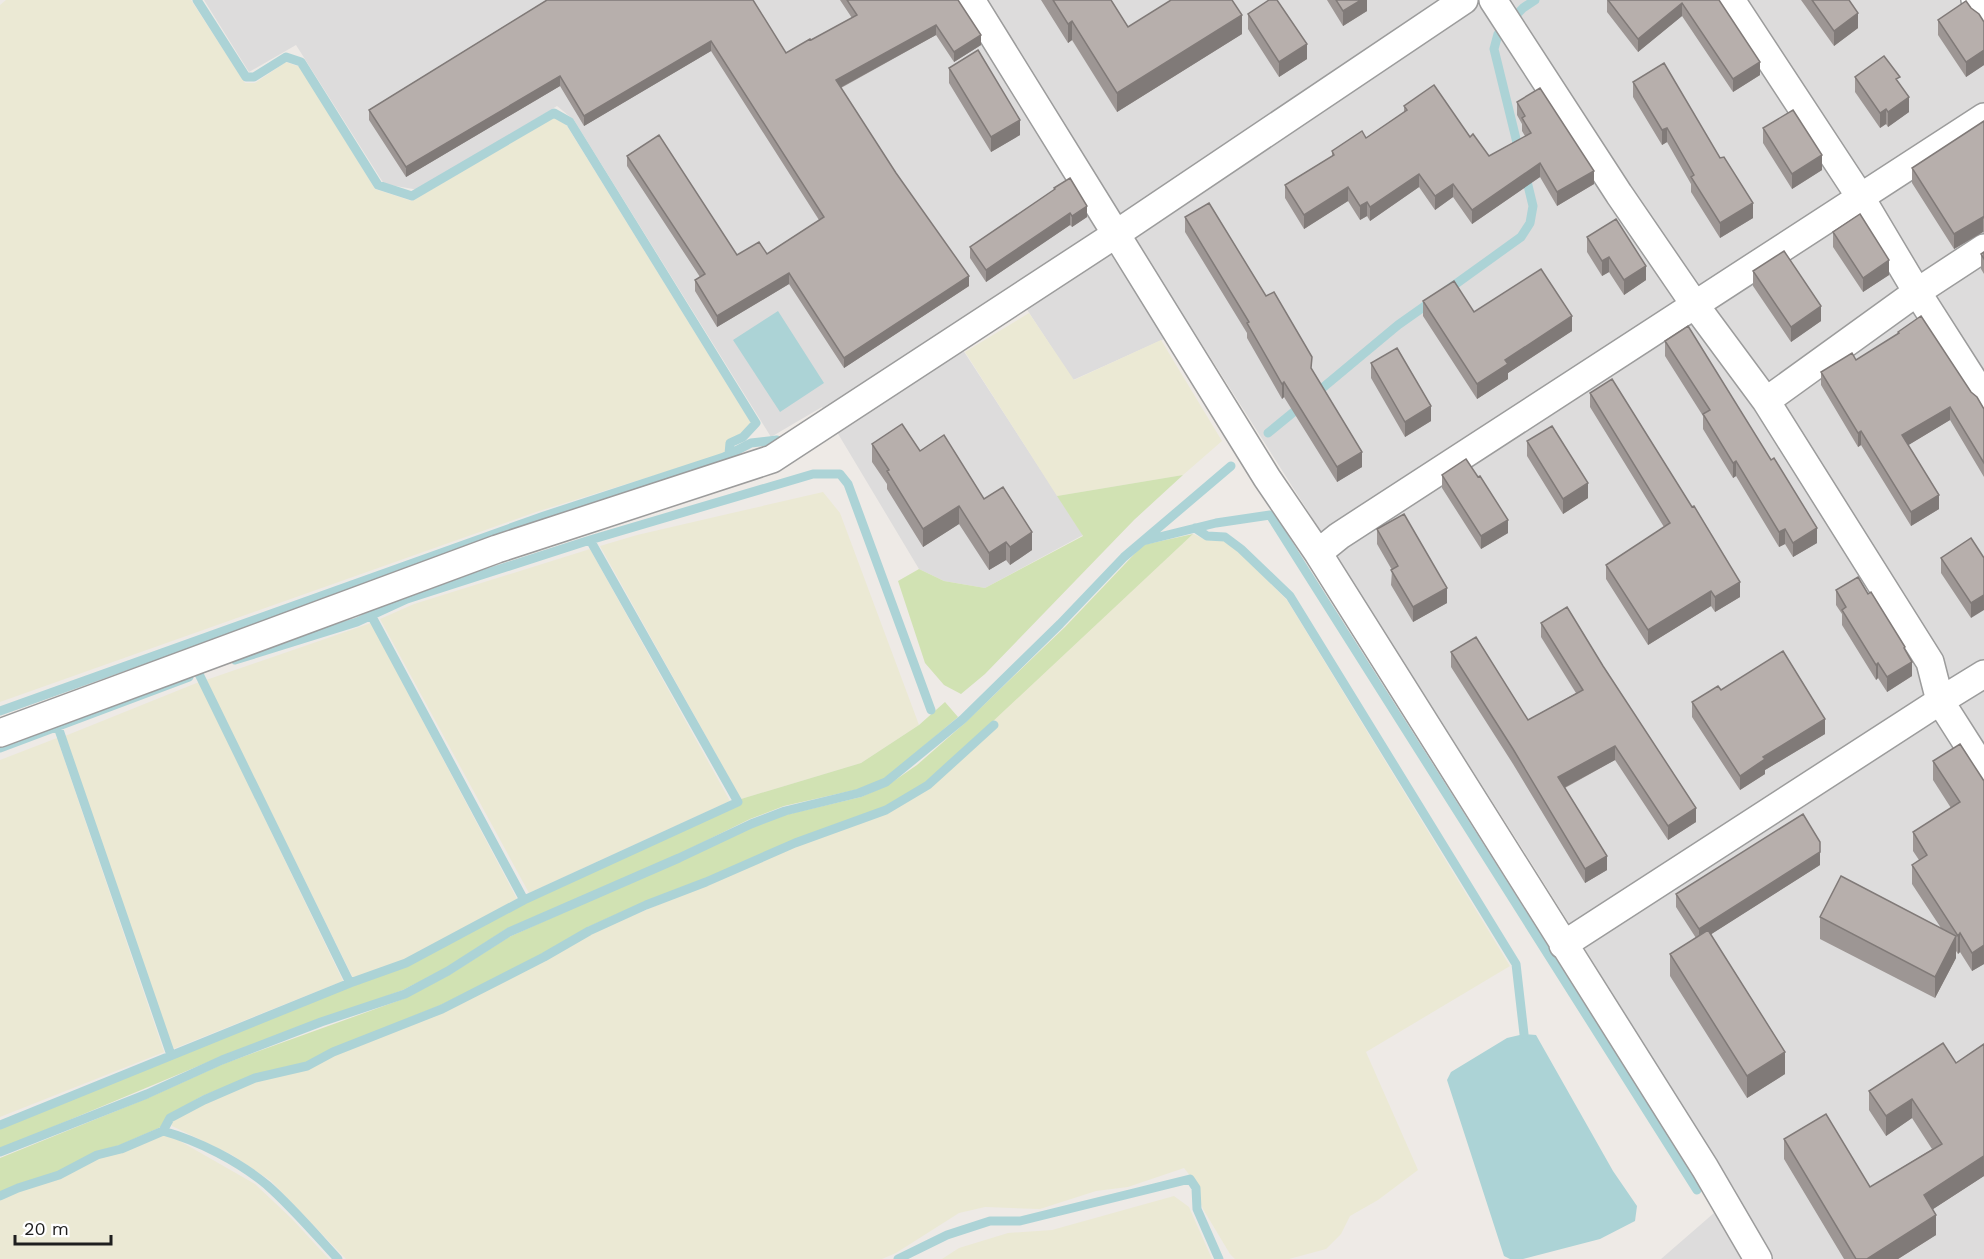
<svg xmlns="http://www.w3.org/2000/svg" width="1984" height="1259" font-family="'Work Sans',sans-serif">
<rect width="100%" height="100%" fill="#eeeae6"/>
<path fill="#dddcdc" d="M204,0H1984V1259H1661L1737,1193L1532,864L1191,327L1073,380L1011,285L948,327L1083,535L985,588L944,581L919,569L822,407L771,437L574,120L557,106L419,190L384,184L296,45L249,72Z"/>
<path fill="#ebe9d4" d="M6,0H191L245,83H255L286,62L300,67L375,189L412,201L555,117L567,126L751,423L740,434L727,441L725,452L720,455L536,512L0,702V5Z
M1029,313L1074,380L1161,340L1222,441L1183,475L1057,496L965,352Z
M823,492L840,513L919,725L861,763L741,799L600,546L637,535Z
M1193,534L1206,540L1225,541L1241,554L1287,600L1510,966L1366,1052L1418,1170L1378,1200L1350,1216L1341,1234L1326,1249L1289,1259H1235L1230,1254L1203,1209L1198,1197L1199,1187L1184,1168L1128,1187L1096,1191L1040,1209L985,1207L959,1213L896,1253L882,1259H346L271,1181L232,1155L172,1126V1121L205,1102L257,1081L307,1069L335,1054L443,1012L591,933L708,884L749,864L888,812L930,787L997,726L993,719Z
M590,549L730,801L529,893L380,619L414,604Z
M371,623L517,899L404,960L353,978L206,680Z
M199,682L343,981L173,1049L65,736Z
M57,738L164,1052L0,1117V760Z
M162,1134L178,1140L255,1184L292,1219L329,1259H0V1199L19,1190L61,1178L98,1158L119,1153Z
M1174,1196L1189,1207L1212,1259H942L959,1248L1008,1233L1052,1230Z"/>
<path fill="#d1e2b3" d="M1183,475L1134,520L985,674L961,694L944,685L925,663L898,581L919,569L944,581L985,588L1083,536L1057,496Z
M1193,534L927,783L885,807L749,859L705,879L644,902L588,927L542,954L441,1005L332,1049L307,1062L256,1075L202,1096L168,1116L161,1127L120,1145L96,1152L57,1172L18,1184L0,1192V1158L148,1098L223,1064L403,999L449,975L509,937L751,828L785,815L861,797L888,785L917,765L966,722L1065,627L1143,545Z
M945,702L958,717L885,779L859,789L784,806L750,819L679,854L506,929L446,968L403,990L220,1057L0,1149V1128L351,986L407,965L525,902L740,804L741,799L861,763L919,725Z"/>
<path fill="#acd3d6" d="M778,311L824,383L780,412L733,340Z
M1524,1034L1536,1035L1613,1171L1637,1206L1635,1221L1600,1239L1523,1259H1510L1504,1256L1447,1080L1451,1072L1507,1038Z"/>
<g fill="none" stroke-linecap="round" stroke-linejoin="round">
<path stroke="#acd3d6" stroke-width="9" d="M197,0L246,77H254L286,57L301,62L378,185L412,196L554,113L570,122L756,423L743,437L730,443L729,454
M1519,151L1494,49L1498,34L1523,8L1535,0
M1446,291L1521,237L1530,223L1533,206L1525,173
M1314,395L1398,325L1432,301
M1268,433L1301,406
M1195,528L1207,536L1225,537L1241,549L1290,596L1516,964L1524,1034
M1143,541L1216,523L1270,515L1697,1190
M371,615L524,900
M235,660L357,622L407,599L590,540L813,474H840L848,484L931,710
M199,674L350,983
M0,711L544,516L724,457L751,443L777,440
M58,727L171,1055
M0,748L189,677
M0,1125L350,983L406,963L524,900L738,802L590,540
M163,1131L170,1118L204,1100L255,1078L307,1066L333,1052L442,1009L544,957L589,931L646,905L706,882L795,843L886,810L928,785L994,725
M0,1152L147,1094L222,1060L321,1022L405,994L448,971L509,932L679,858L751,824L785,811L859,793L886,782L963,719L1060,624L1124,557L1231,466
M0,1196L18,1188L59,1175L97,1155L121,1149L163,1131C199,1141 238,1161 267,1185C292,1207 315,1234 338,1259
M898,1259L947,1235L990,1221H1020L1190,1179L1196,1188L1197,1209L1219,1259"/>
<g stroke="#9c9c9c" stroke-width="30">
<path id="minor" d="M1464,0L1116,234L1267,478L1318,553L1705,1168L1758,1259
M1493,0L1619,194L1695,305L1766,401L1930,662L1940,701L1984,770
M1731,0L1861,198L1917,292L1984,397
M1975,0L1984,14
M1766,401L1917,292L1984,248
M1318,553L1339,536L1984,117
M0,733L497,549L772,459L1116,234L971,0
M1563,945L1940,701L1984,674"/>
</g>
<use href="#minor" stroke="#fff" stroke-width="27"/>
</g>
<path fill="#9d9694" d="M547,0L786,53L852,18L840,0H958L981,45L954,62L936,35L841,88L969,286L844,368L789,284L717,327L695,291V280L700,277L627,166V156L737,255L767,254L819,220L711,51L584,126L560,86L406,177L369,120V110Z
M1041,0H1111L1128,27L1242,34L1117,112L1072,40L1068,43Z
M1327,0H1367V11L1343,26Z
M1607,0H1719L1760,75L1733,92L1682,16L1638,52L1607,12Z
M1801,0H1849L1858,28L1834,46Z
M1971,8L1984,22V65L1966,77L1938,35V20Z
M1248,14L1307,59L1279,77L1248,29Z
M949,68L1020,135L991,152L949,83Z
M1855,77L1900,84L1909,112L1888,127L1886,124L1880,128L1855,92Z
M1633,82L1753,218L1720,238L1691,192V184L1667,142L1662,145L1633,97Z
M1517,102L1594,184L1557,206L1540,177L1472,224L1453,197L1435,210L1419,187L1370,221L1367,216L1360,220L1348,201L1304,229L1285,198V185L1332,156V151L1366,138L1404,112V106L1470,137L1489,156L1525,136L1522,131V124L1517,115Z
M1984,121V233L1983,232L1954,249L1912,183V168Z
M1763,128L1822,170L1792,189L1763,143Z
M1054,188L1087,217L1072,227L1070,225L986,282L970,258V247L1054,190Z
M1185,217L1266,296L1362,467L1337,482L1284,397L1282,399L1247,338V333L1185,232Z
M1833,232L1889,275L1863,292L1833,247Z
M1587,237L1646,280L1624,295L1609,272L1602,276L1587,252Z
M1984,252V274L1981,269V254Z
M1753,271L1821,321L1791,342L1753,286Z
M1423,301L1474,312L1572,331L1508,373V379L1477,399L1423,316Z
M1898,332L1971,392L1984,409V477L1950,420L1908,445L1939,509L1911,526L1861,445L1858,447L1821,385V372L1856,360L1898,334Z
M1665,341L1817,543L1793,557L1785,544L1779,547L1736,476L1733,478L1703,429V416L1665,356Z
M1371,363L1431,421L1405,437L1371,378Z
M1590,393L1740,597L1715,612L1711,606L1648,645L1606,579V565L1664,527L1590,407Z
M1527,441L1588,498L1563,514L1527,456Z
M872,444L920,451L984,499L1032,550L1010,565L1006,560L989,570L959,524L923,547L887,489V484L872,462Z
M1442,475L1508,533L1481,549L1442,488Z
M1377,529L1447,603L1413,622L1391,585L1392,570L1377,544Z
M1941,558H1984L1971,618L1941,573Z
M1836,590L1905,650L1912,676L1887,692L1878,678L1876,680L1842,625V614L1836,605Z
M1541,623L1696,822L1668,840L1615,760L1565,788L1607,870L1585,883L1513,764L1451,667V652L1528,720L1576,693L1541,637Z
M1721,690L1825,734L1765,770V774L1740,790L1692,717V702Z
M1933,761L1984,781V964L1972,971L1960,952L1958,954L1956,951V958L1935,998L1820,939V917L1941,928L1912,884V865L1919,860L1913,851V832L1951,808L1933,780Z
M1820,865L1711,934L1785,1074L1747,1098L1670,976V954L1696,938L1676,907V894Z
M1984,1044V1176L1933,1209L1936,1235L1898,1259H1844L1784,1159V1139L1870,1187L1932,1149L1912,1118L1886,1136L1869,1110V1091L1956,1063Z"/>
<path fill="#807a78" d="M1361,0H1367V11L1343,26V11Z
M1682,3V16L1638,52V39Z
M1858,13V28L1834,46V31Z
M1242,15V34L1117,112V93Z
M1072,21V40L1068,43V24Z
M936,25V35L836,90V80Z
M981,35V45L954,62V52Z
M711,41V51L584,126V116Z
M1307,44V59L1279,77V62Z
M1984,50V65L1966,77V62Z
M1760,62V75L1733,92V79Z
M560,76V86L406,177V167Z
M1909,97V112L1888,127V112Z
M1886,109V124L1880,128V113Z
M1020,120V135L991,152V137Z
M1667,128V142L1662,145V130Z
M1822,155V170L1792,189V174Z
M1540,163V177L1472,224V210Z
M1594,171V184L1557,206V192Z
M1419,174V187L1370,221V207Z
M1453,184V197L1435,210V196Z
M1348,187V201L1304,229V215Z
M1367,202V216L1360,220V206Z
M1753,203V218L1720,238V223Z
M1087,206V217L1072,227V216Z
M1070,213V225L986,282V270Z
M1983,217V232L1954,249V234Z
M1609,257V272L1602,276V261Z
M1889,260V275L1863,292V278Z
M1646,266V280L1624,295V280Z
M789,273V284L717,327V316Z
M969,276V286L844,368V358Z
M1821,306V321L1791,342V327Z
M1572,316V331L1508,373V379L1477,399V384L1505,360Z
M1284,382V397L1282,399V384Z
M1431,406V421L1405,437V422Z
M1950,407V420L1902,449V435Z
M1861,431V445L1858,447V433Z
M1362,452V467L1337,482V467Z
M1736,461V476L1733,478V463Z
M1588,483V498L1563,514V499Z
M1939,495V509L1911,526V512Z
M959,506V524L923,547V529Z
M1508,520V533L1481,549V536Z
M1817,528V543L1793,557V543Z
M1785,529V544L1779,547V532Z
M1032,532V550L1010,565V547Z
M1006,542V560L989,570V553Z
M1740,582V597L1715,612V597Z
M1447,588V603L1413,622V607Z
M1711,591V606L1648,645V630Z
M1984,595V610L1971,618V603Z
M1912,662V676L1887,692V677Z
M1878,663V678L1876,680V665Z
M1825,719V734L1765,770V774L1740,790V776L1763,757Z
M1615,746V760L1558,791V777Z
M1696,808V822L1668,840V826Z
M1820,852V865L1699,942V929Z
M1607,856V870L1585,883V869Z
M1960,933V952L1958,954V936Z
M1956,936V958L1935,998V977Z
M1984,945V964L1972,971V953Z
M1785,1052V1074L1747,1098V1076Z
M1912,1099V1118L1886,1136V1116Z
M1984,1156V1176L1924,1215V1195Z
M1936,1215V1235L1898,1259H1867Z"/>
<path fill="#b7afac" stroke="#807a78" stroke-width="1.5" d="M547,0H753L786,53L810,39L811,40L857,15L847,0H958L981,35L954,52L936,25L836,80L896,173L969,276L844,358L789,273L717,316L695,280L705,274L627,156L659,135L737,255L759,242L767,254L824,217L711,41L584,116L560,76L406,167L369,110Z
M1053,0H1111L1128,27L1171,0H1232L1242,15L1117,93L1072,21L1068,24Z
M1269,0H1277L1307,44L1279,62L1248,14Z
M1336,0H1361L1343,11Z
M1608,0H1719L1760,62L1733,79L1682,3L1638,39Z
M1812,0H1849L1858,13L1834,31Z
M1966,1L1971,8L1979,14L1984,22V50L1966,62L1938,20Z
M978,50L1020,120L991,137L949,68Z
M1884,56L1900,77L1896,79L1909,97L1888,112L1886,109L1880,113L1855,77Z
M1664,63L1720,158L1724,157L1753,203L1720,223L1691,177L1694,175L1667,128L1662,130L1633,82Z
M1434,85L1470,137L1473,134L1489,156L1531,133L1522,118L1525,116L1517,102L1540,88L1594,171L1557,192L1540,163L1472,210L1453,184L1435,196L1419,174L1370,207L1367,202L1360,206L1348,187L1304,215L1285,185L1334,155L1332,151L1362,131L1366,138L1407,110L1404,106Z
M1793,110L1822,155L1792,174L1763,128Z
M1984,121V218L1983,217L1954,234L1912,168Z
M1070,178L1087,206L1072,216L1070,213L986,270L970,247L1055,189L1054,188Z
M1209,203L1266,296L1274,292L1312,357L1311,368L1362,452L1337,467L1284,382L1282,384L1247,323L1249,322L1185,217Z
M1860,214L1889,260L1863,278L1833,232Z
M1616,219L1646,266L1624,280L1609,257L1602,261L1587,237Z
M1784,251L1821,306L1791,327L1753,271Z
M1984,252V259L1981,254Z
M1541,269L1572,316L1505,360L1508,364L1477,384L1423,301L1454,281L1474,312Z
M1921,316L1971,392L1977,397L1984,409V463L1950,407L1902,435L1939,495L1911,512L1861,431L1858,433L1821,372L1852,353L1856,360L1899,333L1898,332Z
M1688,326L1771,460L1774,458L1817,528L1793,543L1785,529L1779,532L1736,461L1733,463L1703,414L1710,410L1665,341Z
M1397,348L1431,406L1405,422L1371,363Z
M1612,379L1692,507L1694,506L1740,582L1715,597L1711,591L1648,630L1606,565L1670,523L1590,393Z
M902,424L920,451L944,435L984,499L1003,487L1032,532L1010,547L1006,542L989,553L959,506L923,529L887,471L889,470L872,444Z
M1552,426L1588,483L1563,499L1527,441Z
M1466,459L1478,477L1480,476L1508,520L1481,536L1442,475Z
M1404,514L1447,588L1413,607L1391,570L1398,566L1377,529Z
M1971,538L1984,558V595L1971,603L1941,558Z
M1858,577L1868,594L1871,592L1905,647L1904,648L1912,662L1887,677L1878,663L1876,665L1842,610L1846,607L1836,590Z
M1567,607L1603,666L1696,808L1668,826L1615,746L1558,777L1607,856L1585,869L1513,749L1451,652L1476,637L1528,720L1583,690L1541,623Z
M1783,651L1825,719L1763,757L1765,759L1740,776L1692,702L1718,686L1721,690Z
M1960,744L1984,781V945L1972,953L1960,933L1958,936L1912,865L1927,855L1913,832L1960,802L1933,761Z
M1803,814L1820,842V852L1699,929L1676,894Z
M1841,876L1956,936L1935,977L1820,917Z
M1708,930L1785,1052L1747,1076L1670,954Z
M1943,1043L1956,1063L1984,1044V1156L1924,1195L1936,1215L1867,1259H1856L1784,1139L1826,1114L1870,1187L1942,1144L1912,1099L1886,1116L1869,1091Z"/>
<path d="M15 1235v9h96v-9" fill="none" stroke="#1f1f1f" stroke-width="3"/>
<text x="24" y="1235" font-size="18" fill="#1f1f1f" stroke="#ffffff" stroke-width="4.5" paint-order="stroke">20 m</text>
</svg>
